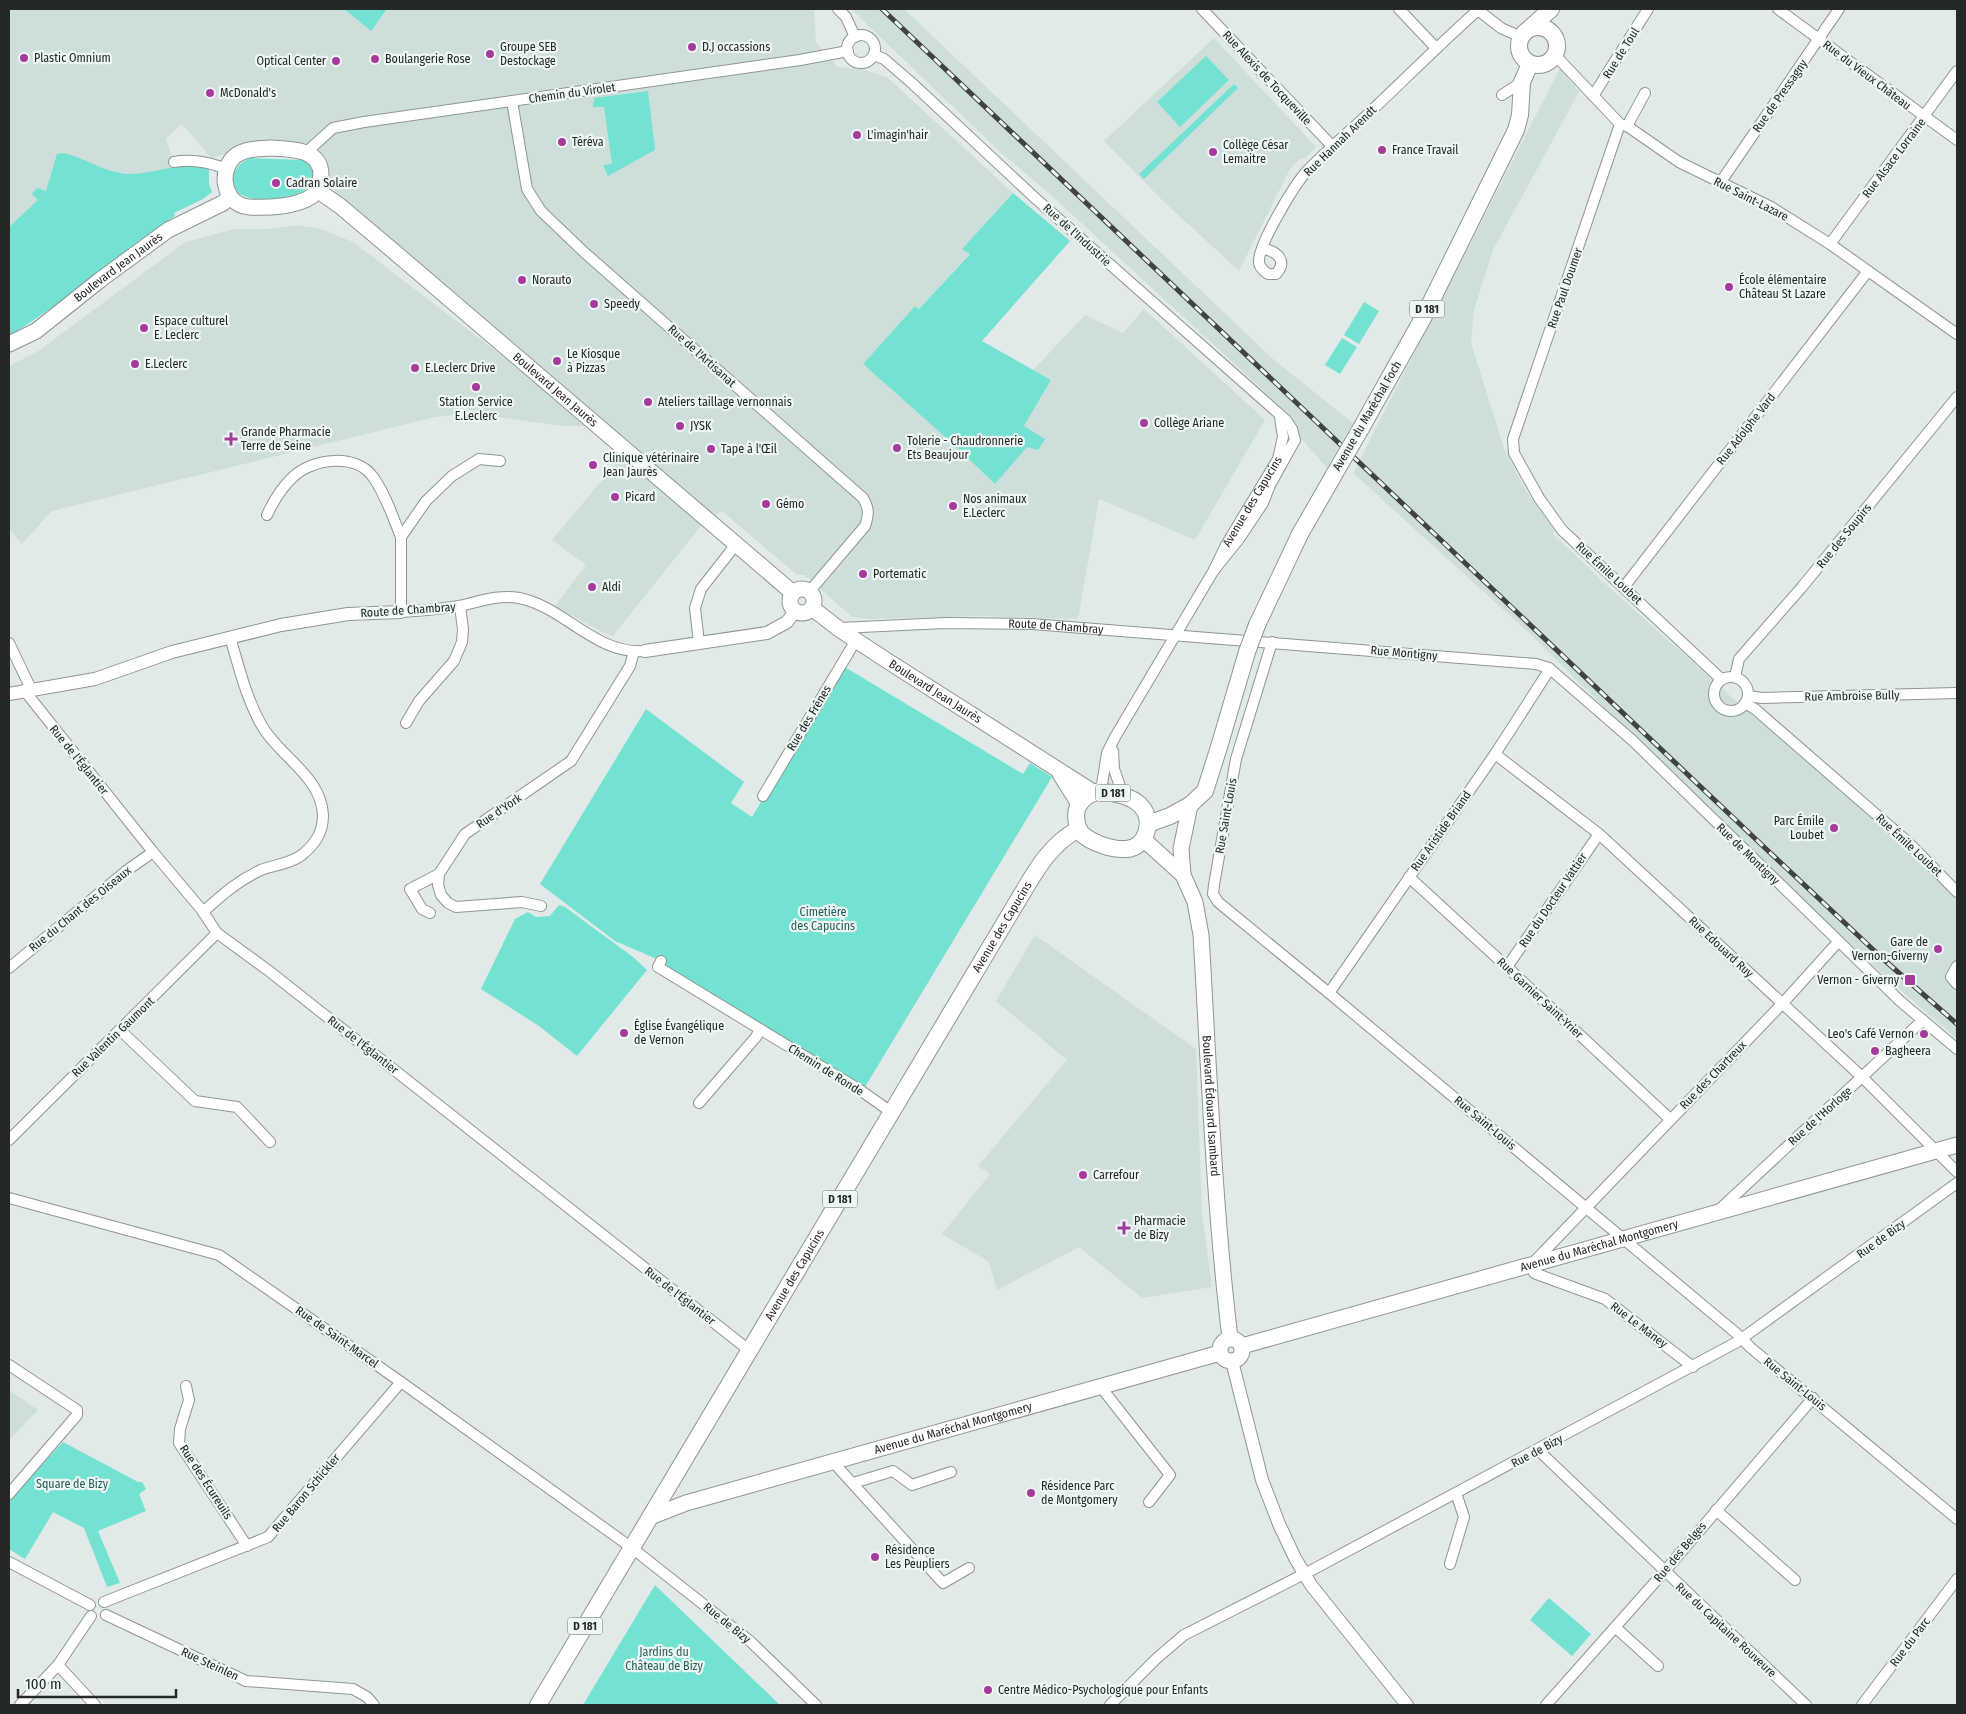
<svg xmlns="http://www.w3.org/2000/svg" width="1966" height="1714" font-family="'Fira Sans Condensed',sans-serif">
<rect width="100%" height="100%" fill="#e1eae8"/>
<path fill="#cedfdb" d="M9,9H344L371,30L388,9H814L816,42L838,67L863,69L888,78L1013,193L963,248L970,253L919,309L915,306L863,364L952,443L995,484L1027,446L1044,439L1024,426L1051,380L1033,370L1085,315L1123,333L1144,309L1265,420L1195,540L1099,499L1078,619L982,616L869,619L852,617L805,575H797L722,511L704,522L613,636L606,634L555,606L586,565L552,540L624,454L585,426H563L489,416L454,415L435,417L52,511L22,544L11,531L9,532V366L37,352L185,242L235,229H268L297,225L321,229L353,242L547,390L337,195L331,184L325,159L319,150L303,146L249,141L225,154L211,158L182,124L166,138L180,183L9,328Z
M851,9H904L1272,358L1353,423L1327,468L1301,438L1291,416L1052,196L997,149Z
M1214,38L1316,147L1305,158L1300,159L1290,169L1239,271L1163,201L1104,141Z
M1560,68L1579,92L1493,250L1474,310L1471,343L1505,451L1528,494L1554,530L1553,534L1611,589L1746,710L1792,747L1933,872L1957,896V962L1946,975L1947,980L1957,990V1039L1897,987L1745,847L1529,633L1353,473Z
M1035,935L1196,1049L1202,1213L1212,1287L1142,1298L1079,1247L997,1290L989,1262L942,1234L990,1174L978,1166L1067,1060L996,1001Z
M9,1390L38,1410L9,1440Z"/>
<path fill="#73e2d0" d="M344,9H387L371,31Z
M1206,56L1229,80L1180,127L1157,102Z
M1234,84L1238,88L1144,179L1139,174Z
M648,91L655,150L608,176L603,165L612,164L604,107H593L594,98Z
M63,153C86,158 105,173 129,174C156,174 182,160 209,169V184L212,192L203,199L174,213L175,216C118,254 67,301 9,336V227L38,200L32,194L37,188L46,191L57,154Z
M250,158L304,160L311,166C314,173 316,181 309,187C297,200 229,211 233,177C235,167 242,162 250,158Z
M1013,193L1070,241L982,341L1051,380L1024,426L1045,439L1038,450L1027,447L995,484L952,443L863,364L915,306L919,309L970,254L962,249Z
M1364,302L1379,311L1359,344L1344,335Z
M1342,338L1357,347L1340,374L1325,365Z
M843,666L1023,774L1030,763L1052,777L865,1087L667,969L666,963L615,941L540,884L646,709L744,782L731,803L752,817Z
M559,905L565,907L633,957L647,970L577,1056L539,1026L481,989L515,919L528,912L536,917L550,916Z
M63,1442L138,1482H142L146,1489L139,1494L146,1511L98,1531L120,1583L107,1587L84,1528L53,1512L25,1559L9,1549V1500Z
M655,1585L780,1705H583Z
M1549,1598L1591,1634L1572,1656L1530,1620Z"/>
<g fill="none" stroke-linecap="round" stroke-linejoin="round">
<g stroke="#8e9694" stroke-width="12">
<g id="minor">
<path d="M838,9L846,17L855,37"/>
<path d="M1202,9L1333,147"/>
<path d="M1399,9L1436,48"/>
<path d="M1778,9L1957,140"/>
<circle cx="861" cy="49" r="14"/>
<path d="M874,55L884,59L913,84L1035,198L1286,420L1292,429L1295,440L1270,485L1263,503L1239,539L1214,570"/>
<path d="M1555,55L1620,124L1627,126L1679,162L1771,207L1830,244L1957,334"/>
<path d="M1502,95L1522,82"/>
<path d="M1593,96L1648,9"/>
<path d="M512,101L527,189L541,211L585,253L863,498C869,508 869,514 865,526L809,592"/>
<path d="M1620,124L1513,439L1514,453L1539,498L1562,530L1721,679"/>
<path d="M1627,126L1645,93"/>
<path d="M307,154L311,148L333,128L364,122L800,60L848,51"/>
<path d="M174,162C190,159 210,162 226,169"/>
<path d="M1720,183L1839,9"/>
<path d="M1830,244L1957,71"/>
<path d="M1263,249C1277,251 1288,261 1276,274H1268C1264,271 1260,268 1259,263C1257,246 1294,186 1306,172C1326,151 1349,132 1370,112C1406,78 1441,43 1478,10L1501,28L1521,37"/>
<path d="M500,461L479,459L452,476L426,501L401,537V612C420,611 439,609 459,606C478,602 499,594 519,598C565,607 595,655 645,651"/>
<path d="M267,515C274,500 281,488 293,477C313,458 356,453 373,477C386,495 393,518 401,537"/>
<path d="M1624,587L1868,271"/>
<path id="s1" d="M840,628L945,623L1032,624L1536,664L1549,668L1632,740L1900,1001L1957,1049"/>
<path d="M1272,642L1236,759L1214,885L1213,894L1218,902L1329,993L1736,1333L1751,1348L1957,1519"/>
<path d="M9,643L31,689"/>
<path d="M699,643L695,608L701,589L737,543"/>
<circle cx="1731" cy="694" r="17"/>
<path d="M1735,677L1739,659L1802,587L1957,397"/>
<path d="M24,690L153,852L201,909L217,933L269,971L750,1351"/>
<path d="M1748,696L1762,698L1957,693"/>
<path d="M1745,703L1755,709L1909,843L1957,892"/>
<path d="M406,723L419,701L454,661L462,642L463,629L460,606"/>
<path d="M1113,751L1114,769L1123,795"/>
<path d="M1495,754L1599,834L1862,1077L1957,1172"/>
<path id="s2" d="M1101,791L1107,753L1115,737L1214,570L1226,545L1278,459L1283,437L1280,417"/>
<path d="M763,796L856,640"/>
<path d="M1409,877L1507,967L1670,1119"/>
<path d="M541,906L522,902L456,907L448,903L441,895L438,885L439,874L465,834L571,761L630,666L634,651"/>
<path d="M203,912C222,895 237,881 261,870C274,865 293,863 303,854C316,843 323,832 323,815C321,776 280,757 262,726C246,698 239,667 230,637"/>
<path d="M430,913L422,909L410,889L439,874"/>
<path d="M661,961L658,967L860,1090L891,1112"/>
<path d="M1957,966L1951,977L1957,984"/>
<path d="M1507,967L1599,834"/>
<path d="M9,968L126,871L153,852"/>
<path d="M1329,993L1495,754L1546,675L1549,668"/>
<path d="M120,1030L195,1101L237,1107L270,1142"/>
<path d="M699,1103L756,1037L760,1029"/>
<path d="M9,1140L217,933"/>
<path d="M9,1198L219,1255L401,1382L632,1548L751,1642L816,1705"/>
<path d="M1719,1210L1923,1020"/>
<path d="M9,1365L77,1410V1415L9,1494"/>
<path d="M1693,1367L1605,1299L1534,1273L1531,1265L1782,1004L1838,942"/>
<path d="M186,1386L189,1400L180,1429L179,1443L247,1546"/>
<path d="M1100,1386L1170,1475L1149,1502"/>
<path d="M1538,1450L1806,1705"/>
<path d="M833,1462L943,1583L969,1568"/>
<path d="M853,1483L893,1471L912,1485L951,1472"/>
<path d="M1716,1510L1795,1580"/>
<path d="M9,1562L90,1605"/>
<path d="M1450,1564L1464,1517L1456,1493"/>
<path d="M104,1602L268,1537L401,1382"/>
<path d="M106,1615L246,1681L353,1689L367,1697L374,1705"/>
<path d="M1615,1627L1658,1666"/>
<path d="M58,1665L95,1705"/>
<path d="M20,1705L58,1665L91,1616"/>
<path d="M1110,1705L1157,1658L1184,1635L1312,1570L1737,1342L1957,1183"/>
<path d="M1546,1705L1664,1572L1813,1398"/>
<path d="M1862,1705L1957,1579"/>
</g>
</g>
<g stroke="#8e9694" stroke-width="14">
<path id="tertiary" d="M645,651L767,633L787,622L795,611
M9,694L95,679L172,652L281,625L348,614L401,612
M1232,1361L1262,1480L1279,1524L1295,1558L1311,1585L1407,1705"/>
</g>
<g stroke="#8e9694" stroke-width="17">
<g id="secondary">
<path d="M270,148C289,149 321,148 321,175C320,183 318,191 312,196C297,207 267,208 249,207C221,205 217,164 240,153C250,148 260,149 270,148Z"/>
<path id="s3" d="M317,190L340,206L391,249L793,593"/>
<path id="s4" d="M9,344L36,331L100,280L168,230L223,203L230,197"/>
<circle cx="802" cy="601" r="12"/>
<path id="s5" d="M812,608L839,629L886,660L1093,792"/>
<path d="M1060,774L1079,804"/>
<path id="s6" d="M1143,839L1183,875L1195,902L1201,935C1209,1070 1214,1205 1230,1338"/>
<path d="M1183,875L1181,849L1190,805"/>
<circle cx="1231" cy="1350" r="11"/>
<path id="s7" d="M1242,1346L1957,1145"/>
<path id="s8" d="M650,1517L686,1503L1220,1353"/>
</g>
</g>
<g stroke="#8e9694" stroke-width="18">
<g id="primary">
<circle cx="1538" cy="46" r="19"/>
<path d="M1530,28L1551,9"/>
<path d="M1360,430L1423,318L1516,130L1520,115L1522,82L1530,64"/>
<path d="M1257,625L1300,534L1335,473"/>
<path d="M1101,791C1115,794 1130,795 1140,805C1155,819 1147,848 1126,849C1112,850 1092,843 1082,834C1076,828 1074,812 1079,805C1083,797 1093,792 1101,791Z"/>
<path d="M1148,824L1170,816L1190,805L1205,791L1219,747L1247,652"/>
<path id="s9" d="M538,1705L1014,907C1032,878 1047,845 1079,829"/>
</g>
</g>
<use href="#minor" stroke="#fff" stroke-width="10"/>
<use href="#tertiary" stroke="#fff" stroke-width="12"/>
<use href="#secondary" stroke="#fff" stroke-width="15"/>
<use href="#primary" stroke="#fff" stroke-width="16"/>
<g stroke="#3f4443" stroke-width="5">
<path id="rail" d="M882,9L1764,847L1882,958L1957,1024"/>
</g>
<use href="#rail" stroke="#eef7f5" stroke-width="3" stroke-dasharray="9" stroke-linecap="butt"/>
<g stroke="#8e9694" stroke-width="18" stroke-linecap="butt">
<path id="primary-bridge" d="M1335,473L1360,430
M1247,652L1257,625"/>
</g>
<use href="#primary-bridge" stroke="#fff" stroke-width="16"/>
</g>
<g fill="#a53a9b" stroke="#eef7f5" stroke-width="2">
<circle cx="692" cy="47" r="5"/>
<circle cx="490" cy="54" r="5"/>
<circle cx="24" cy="58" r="5"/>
<circle cx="375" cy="59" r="5"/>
<circle cx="336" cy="61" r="5"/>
<circle cx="210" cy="93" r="5"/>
<circle cx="857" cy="135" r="5"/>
<circle cx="562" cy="142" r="5"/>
<circle cx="1382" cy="150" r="5"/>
<circle cx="1213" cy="152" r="5"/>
<circle cx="276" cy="183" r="5"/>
<circle cx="522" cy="280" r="5"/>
<circle cx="1729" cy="287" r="5"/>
<circle cx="594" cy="304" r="5"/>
<circle cx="144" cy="328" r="5"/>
<circle cx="557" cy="361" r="5"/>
<circle cx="135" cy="364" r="5"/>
<circle cx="415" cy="368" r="5"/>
<circle cx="476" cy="387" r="5"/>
<circle cx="648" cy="402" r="5"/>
<circle cx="1144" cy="423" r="5"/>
<circle cx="680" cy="426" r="5"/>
<path d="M228.5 431.5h5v5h5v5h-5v5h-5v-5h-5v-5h5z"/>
<circle cx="897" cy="448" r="5"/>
<circle cx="711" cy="449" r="5"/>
<circle cx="593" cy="465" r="5"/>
<circle cx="615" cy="497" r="5"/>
<circle cx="766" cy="504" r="5"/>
<circle cx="953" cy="506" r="5"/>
<circle cx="863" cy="574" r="5"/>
<circle cx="592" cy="587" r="5"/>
<circle cx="1834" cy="828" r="5"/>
<circle cx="1938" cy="949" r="5"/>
<rect x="1904" y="974" width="12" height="12" rx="2.5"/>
<circle cx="624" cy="1033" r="5"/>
<circle cx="1924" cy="1034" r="5"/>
<circle cx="1875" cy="1051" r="5"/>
<circle cx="1083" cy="1175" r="5"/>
<path d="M1121.5 1220.5h5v5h5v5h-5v5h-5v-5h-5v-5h5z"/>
<circle cx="1031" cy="1493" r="5"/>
<circle cx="875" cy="1557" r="5"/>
<circle cx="988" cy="1690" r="5"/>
</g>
<g text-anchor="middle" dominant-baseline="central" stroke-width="4.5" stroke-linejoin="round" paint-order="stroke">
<g fill="#eef7f5" stroke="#616665" stroke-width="1">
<rect x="1409.5" y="300.5" width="35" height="17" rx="4"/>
<rect x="1095.5" y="784.5" width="35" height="17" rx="4"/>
<rect x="822.5" y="1190.5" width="35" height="17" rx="4"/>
<rect x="567.5" y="1617.5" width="35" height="17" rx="4"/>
</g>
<g font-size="11" font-weight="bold" fill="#242827">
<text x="1427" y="309">D 181</text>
<text x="1113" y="793">D 181</text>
<text x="840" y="1199">D 181</text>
<text x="585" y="1626">D 181</text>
</g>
<g font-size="12" fill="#242827" stroke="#eef7f5" text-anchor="start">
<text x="500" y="47">Groupe SEB<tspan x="500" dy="14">Destockage</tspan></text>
<text x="702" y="47">D.J occassions</text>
<text x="34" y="58">Plastic Omnium</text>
<text x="385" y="59">Boulangerie Rose</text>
<text x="326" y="61" text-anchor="end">Optical Center</text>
<text x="220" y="93">McDonald's</text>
<text x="867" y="135">L'imagin'hair</text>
<text x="572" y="142">Téréva</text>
<text x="1223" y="145">Collège César<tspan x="1223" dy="14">Lemaitre</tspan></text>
<text x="1392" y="150">France Travail</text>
<text x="286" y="183">Cadran Solaire</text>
<text x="532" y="280">Norauto</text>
<text x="1739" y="280">École élémentaire<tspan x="1739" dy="14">Château St Lazare</tspan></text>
<text x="604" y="304">Speedy</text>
<text x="154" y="321">Espace culturel<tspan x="154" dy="14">E. Leclerc</tspan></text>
<text x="567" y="354">Le Kiosque<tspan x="567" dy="14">à Pizzas</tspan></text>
<text x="145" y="364">E.Leclerc</text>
<text x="425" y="368">E.Leclerc Drive</text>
<text x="476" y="402" text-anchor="middle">Station Service<tspan x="476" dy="14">E.Leclerc</tspan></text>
<text x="658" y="402">Ateliers taillage vernonnais</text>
<text x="1154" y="423">Collège Ariane</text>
<text x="690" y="426">JYSK</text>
<text x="241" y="432">Grande Pharmacie<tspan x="241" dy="14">Terre de Seine</tspan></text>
<text x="907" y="441">Tolerie - Chaudronnerie<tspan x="907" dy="14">Ets Beaujour</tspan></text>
<text x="721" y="449">Tape à l'Œil</text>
<text x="603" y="458">Clinique vétérinaire<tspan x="603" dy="14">Jean Jaurès</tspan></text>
<text x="625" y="497">Picard</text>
<text x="963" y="499">Nos animaux<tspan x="963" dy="14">E.Leclerc</tspan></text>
<text x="776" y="504">Gémo</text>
<text x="873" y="574">Portematic</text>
<text x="602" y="587">Aldi</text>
<text x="1824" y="821" text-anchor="end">Parc Émile<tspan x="1824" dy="14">Loubet</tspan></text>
<text x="1928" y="942" text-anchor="end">Gare de<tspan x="1928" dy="14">Vernon-Giverny</tspan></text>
<text x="1899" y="980" text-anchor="end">Vernon - Giverny</text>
<text x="634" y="1026">Église Évangélique<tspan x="634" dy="14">de Vernon</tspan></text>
<text x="1914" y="1034" text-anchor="end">Leo's Café Vernon</text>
<text x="1885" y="1051">Bagheera</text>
<text x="1093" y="1175">Carrefour</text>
<text x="1134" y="1221">Pharmacie<tspan x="1134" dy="14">de Bizy</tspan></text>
<text x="1041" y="1486">Résidence Parc<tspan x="1041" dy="14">de Montgomery</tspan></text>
<text x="885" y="1550">Résidence<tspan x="885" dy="14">Les Peupliers</tspan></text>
<text x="998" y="1690">Centre Médico-Psychologique pour Enfants</text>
</g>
<g font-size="12" fill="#242827" stroke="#eef7f5">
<text transform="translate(1621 53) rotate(-58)">Rue de Toul</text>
<text transform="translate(1867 75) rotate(37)">Rue du Vieux Château</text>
<text transform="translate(1267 78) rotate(47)">Rue Alexis de Tocqueville</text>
<text transform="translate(572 93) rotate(-8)">Chemin du Virolet</text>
<text transform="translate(1780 96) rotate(-55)">Rue de Pressagny</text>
<text transform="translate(1340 141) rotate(-44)">Rue Hannah Arendt</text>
<text transform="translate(1894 158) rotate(-53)">Rue Alsace Lorraine</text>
<text transform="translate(1751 199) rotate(27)">Rue Saint-Lazare</text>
<text transform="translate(1077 235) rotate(42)">Rue de l'Industrie</text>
<text stroke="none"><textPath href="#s4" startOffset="134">Boulevard Jean Jaurès</textPath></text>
<text transform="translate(1565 288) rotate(-71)">Rue Paul Doumer</text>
<text transform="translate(702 356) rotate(42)">Rue de l'Artisanat</text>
<text stroke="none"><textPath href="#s3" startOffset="311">Boulevard Jean Jaurès</textPath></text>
<text transform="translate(1367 416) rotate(-60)">Avenue du Maréchal Foch</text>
<text transform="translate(1746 429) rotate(-52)">Rue Adolphe Vard</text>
<text stroke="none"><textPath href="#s2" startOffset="329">Avenue des Capucins</textPath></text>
<text transform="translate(1844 536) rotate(-51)">Rue des Soupirs</text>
<text transform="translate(1609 573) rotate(43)">Rue Émile Loubet</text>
<text transform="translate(408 610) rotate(-4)">Route de Chambray</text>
<text stroke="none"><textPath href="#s1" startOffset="216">Route de Chambray</textPath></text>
<text transform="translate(1404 653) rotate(5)">Rue Montigny</text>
<text stroke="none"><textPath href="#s5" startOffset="149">Boulevard Jean Jaurès</textPath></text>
<text transform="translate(1852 696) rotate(-1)">Rue Ambroise Bully</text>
<text transform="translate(809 718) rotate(-59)">Rue des Frênes</text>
<text transform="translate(79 760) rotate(51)">Rue de l'Églantier</text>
<text transform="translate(499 811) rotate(-34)">Rue d'York</text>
<text transform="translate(1226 816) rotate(-80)">Rue Saint-Louis</text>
<text transform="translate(1441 831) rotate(-55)">Rue Aristide Briand</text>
<text transform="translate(1909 845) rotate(43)">Rue Émile Loubet</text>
<text transform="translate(1748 854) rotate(44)">Rue de Montigny</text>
<text transform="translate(1553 900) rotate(-56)">Rue du Docteur Vattier</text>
<text transform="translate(80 909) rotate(-39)">Rue du Chant des Oiseaux</text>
<text stroke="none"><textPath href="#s9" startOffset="906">Avenue des Capucins</textPath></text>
<text transform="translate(1721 947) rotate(43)">Rue Edouard Ruy</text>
<text transform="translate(1540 998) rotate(43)">Rue Garnier Saint-Yrier</text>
<text transform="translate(113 1037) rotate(-44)">Rue Valentin Gaumont</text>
<text transform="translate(363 1045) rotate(38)">Rue de l'Églantier</text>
<text transform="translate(826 1070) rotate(32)">Chemin de Ronde</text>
<text transform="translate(1713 1075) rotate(-46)">Rue des Chartreux</text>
<text stroke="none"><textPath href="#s6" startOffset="288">Boulevard Édouard Isambard</textPath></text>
<text transform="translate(1820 1116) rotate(-42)">Rue de l'Horloge</text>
<text transform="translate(1485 1123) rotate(40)">Rue Saint-Louis</text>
<text transform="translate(1881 1239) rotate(-36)">Rue de Bizy</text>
<text stroke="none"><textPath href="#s7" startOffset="371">Avenue du Maréchal Montgomery</textPath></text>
<text stroke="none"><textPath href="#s9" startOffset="501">Avenue des Capucins</textPath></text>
<text transform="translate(680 1296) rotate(38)">Rue de l'Églantier</text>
<text transform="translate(1639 1325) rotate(37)">Rue Le Maney</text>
<text transform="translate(337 1337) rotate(35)">Rue de Saint-Marcel</text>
<text transform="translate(1795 1384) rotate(39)">Rue Saint-Louis</text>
<text stroke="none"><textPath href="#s8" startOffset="316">Avenue du Maréchal Montgomery</textPath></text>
<text transform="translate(1537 1451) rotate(-28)">Rue de Bizy</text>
<text transform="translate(206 1482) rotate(57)">Rue des Écureuils</text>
<text transform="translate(306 1493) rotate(-50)">Rue Baron Schickler</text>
<text transform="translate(1680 1552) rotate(-50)">Rue des Belges</text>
<text transform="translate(727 1623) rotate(39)">Rue de Bizy</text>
<text transform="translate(1726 1630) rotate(43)">Rue du Capitaine Rouveure</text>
<text transform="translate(1910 1642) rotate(-53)">Rue du Parc</text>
<text transform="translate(210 1664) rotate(25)">Rue Steinlen</text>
</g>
<g font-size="12" fill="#275f57" stroke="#eef7f5">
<text x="823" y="912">Cimetière<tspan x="823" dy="14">des Capucins</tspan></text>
<text x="72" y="1484">Square de Bizy</text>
<text x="664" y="1652">Jardins du<tspan x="664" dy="14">Château de Bizy</tspan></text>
</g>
</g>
<rect width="1966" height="1714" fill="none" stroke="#242827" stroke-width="20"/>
<path d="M18 1689v8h158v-8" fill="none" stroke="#242827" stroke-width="2.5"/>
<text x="25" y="1689" font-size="15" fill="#242827" stroke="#eef7f5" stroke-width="4" paint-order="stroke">100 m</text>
</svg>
